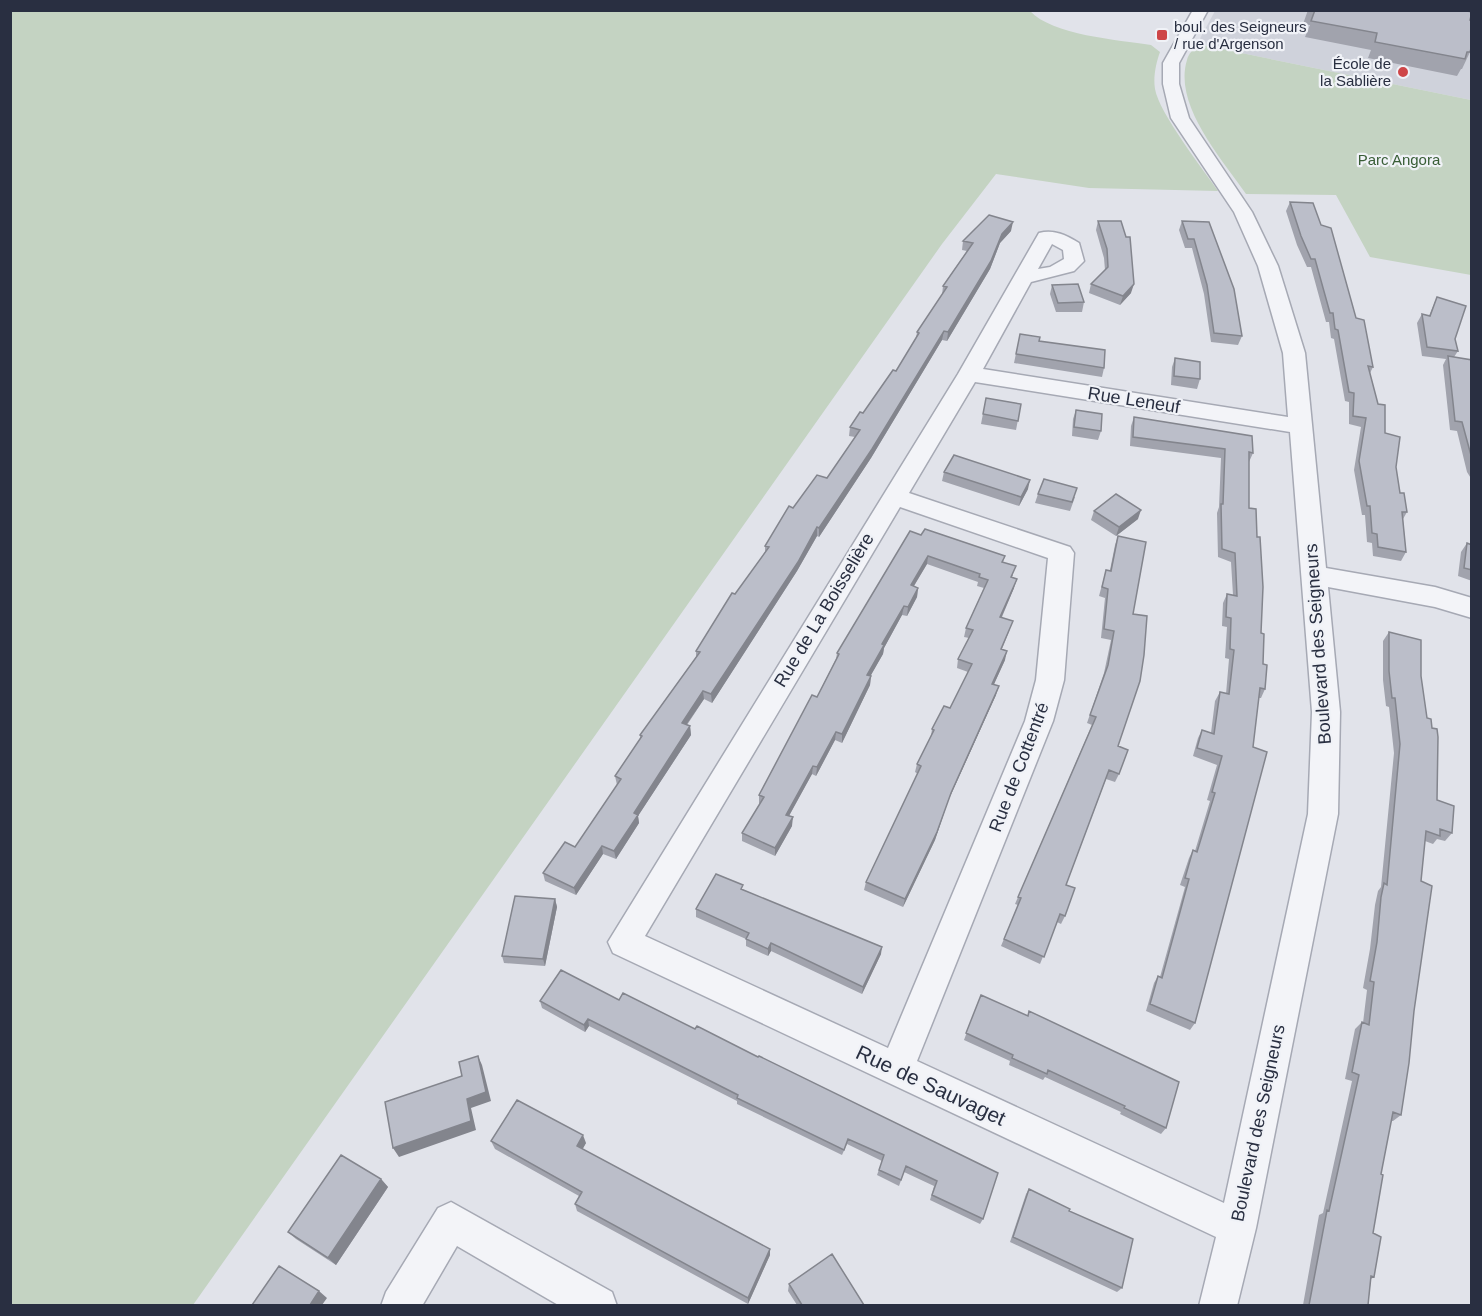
<svg xmlns="http://www.w3.org/2000/svg" width="1482" height="1316" font-family="Helvetica,sans-serif">
<rect width="100%" height="100%" fill="#e1e3ea"/>
<path fill="#cfd2db" d="M1215,11H1471V100L1197,44Z"/>
<path fill="#c4d3c2" d="M10,11H1030C1052,35 1118,40 1151,45L1160,52C1156,63 1153,77 1155,89C1159,113 1203,169 1218,191L1089,188L996,174L942,244L193,1305H11Z
M1197,44L1471,100V275L1370,257L1336,195L1246,194C1222,159 1173,105 1187,60C1188,54 1194,49 1197,44Z"/>
<g fill="none" stroke-linecap="round" stroke-linejoin="round">
<g stroke="#a6a9b4" stroke-width="3">
<path id="minor" d="M1193,10H1208L1179,63V84L1189,118L1252,212L1278,266L1305,353L1326,568L1435,587L1472,598V618L1435,607L1328,587L1340,712L1338,814L1256,1228L1237,1306H1199L1216,1237L613,953L608,942L958,374L1039,233C1054,229 1066,235 1079,243L1084,261L1074,271L1031,282L983,369L1288,417L1283,353L1258,266L1234,212L1171,118L1163,84V63ZM1052,244L1063,250L1064,259L1050,267L1038,269ZM975,382L1290,432L1312,712L1308,814L1224,1203L917,1061L1053,721L1064,680L1074,553L1070,547L909,493ZM900,507L1048,558L1036,680L1025,721L888,1048L645,936Z
M451,1202L612,1292L617,1306H560L457,1246L422,1306H381L386,1292L438,1208Z"/>
</g>
<use href="#minor" fill="#f3f4f8" fill-rule="evenodd"/>
</g>
<path fill="#a1a3ad" d="M1308,10H1462L1470,20V52L1462,69H1461L1457,76L1368,58L1371,50L1305,37L1310,25L1303,24Z
M1290,202L1321,225L1356,318L1373,367L1370,373L1385,433L1396,467L1400,493L1407,512L1403,519L1406,552L1401,561L1373,556L1372,543L1367,542L1365,515H1362L1354,470L1361,427L1349,424V402L1345,401L1334,339L1331,338L1329,322H1326L1311,267H1307L1297,245L1286,211Z
M1098,221L1131,293L1120,305L1089,293L1091,284L1105,270L1104,258L1096,230Z
M1182,221L1209,222L1242,336L1238,345L1211,342L1204,294L1192,248H1185L1179,230Z
M1011,231L1000,243L990,269L947,341L942,340L871,458L819,537L817,536L797,571L712,703L704,699L687,725L690,726L691,735L638,816L639,823L616,859L603,854L576,895L545,881L543,873L575,847L617,785L615,776L640,739V735L696,657V651L765,552V546L793,508L827,478L855,437L849,436L850,427L863,413L896,371L916,338L917,332L942,295L943,286L967,251L962,250L963,241Z
M1052,285L1084,302L1082,312H1056L1050,294Z
M1437,297L1455,339L1458,351L1454,357L1472,360V480L1467,472L1457,431L1450,430L1443,365L1446,359L1422,356L1417,323L1422,314L1429,316Z
M1020,334L1104,368L1102,377L1014,363Z
M1175,358L1200,379L1197,389L1171,385L1172,367Z
M986,398L1021,404L1016,430L981,424Z
M1076,410L1101,431L1098,440L1072,436L1073,419Z
M1134,417L1253,453L1249,462V508L1265,689L1261,698H1259L1195,1023L1190,1030L1146,1011L1154,983L1158,976L1160,977L1185,887L1180,885L1189,858L1193,850L1195,851L1210,801L1207,800L1217,765L1193,756L1198,738L1202,730L1211,733L1215,701L1220,692L1226,694L1229,659L1225,658L1227,627L1222,626L1223,603L1227,594L1233,595L1231,562L1218,557L1217,513L1219,507L1221,458L1130,446L1131,426Z
M944,472L1028,489L1019,506L942,481Z
M1038,494L1075,497L1070,511L1035,503Z
M1094,511L1138,519L1116,536L1091,520Z
M921,535L1005,556L1003,562L1013,575L1012,578L1014,588L1002,617L1010,629L1002,649L1005,660L994,684L996,695L948,801L935,840L903,907L864,890L866,882L918,774L915,772L917,764L931,736L932,729L950,708L968,672L957,668L958,659L969,638L964,637L966,628L984,588L977,586L978,582L927,564L914,586L918,588L917,597L907,616L902,615L884,648L883,654L870,676H871L870,685L842,743L835,740L816,776L812,774L789,816L792,826L775,856L742,841V833L760,804L759,803V795L817,697L836,659L837,653Z
M1118,536L1133,614L1118,746L1119,774L1115,782L1106,779L1066,885L1065,916L1061,924L1057,922L1040,964L1001,946L1018,905L1015,904L1018,897L1092,725L1087,723L1104,673L1111,640L1101,638L1105,598L1099,596L1106,570H1110L1115,545Z
M1467,543L1472,545V581L1458,576L1461,552Z
M1389,632L1421,676L1437,800L1452,833L1445,841L1437,839L1433,844L1425,841L1421,881L1414,1011L1401,1115L1393,1121H1391L1381,1174L1373,1233L1374,1277L1371,1279L1368,1305H1303L1319,1215L1323,1213L1352,1081L1345,1079L1355,1029L1362,1022L1363,1023L1367,990L1363,988L1370,949L1375,905L1378,891L1381,887L1394,753L1389,707L1386,706L1383,680V641Z
M743,890L881,954L862,994L771,951L768,956L746,946V939L696,917V909Z
M555,899L557,907L545,966L504,963L502,956Z
M981,995L1166,1128L1161,1134L1120,1114L1121,1112L1045,1077L1043,1080L1009,1065L1010,1061L964,1040Z
M619,1000L695,1029L758,1057L998,1173L983,1219L980,1224L930,1200L934,1186L904,1172L899,1186L877,1175L882,1161L847,1144L842,1155L737,1104V1101L589,1026L585,1032L542,1008L540,1001Z
M491,1141L586,1143L582,1149L770,1249V1255L748,1304L577,1211L575,1204L579,1196L495,1149Z
M381,1179L388,1187L336,1265L296,1239L288,1232Z
M1029,1189L1069,1211L1122,1288L1117,1292L1010,1242L1026,1194Z
M789,1284L864,1305H797L788,1291Z"/>
<path fill="#83858d" d="M1013,222L1011,231L1000,243L990,269L947,341L948,332L1002,234Z
M1134,284L1131,293L1120,305L1123,296Z
M944,331L942,340L871,458L819,537V528Z
M1030,480L1028,489L1019,506L1021,497Z
M1141,510L1138,519L1116,536L1119,527Z
M817,527V536L797,571L712,703L711,694Z
M928,556L927,564L909,594L911,585Z
M1017,579L1014,588L998,625L1000,617Z
M918,588L917,597L907,616L908,607Z
M904,606L902,615L884,648L883,654L866,684L867,675L882,644Z
M1007,651L1005,660L990,693L992,684Z
M871,676L870,685L842,743V734Z
M999,686L996,695L948,801L935,840L903,907L905,899L951,793Z
M703,691L704,699L682,731V723Z
M690,726L691,735L638,816L639,823L616,859L614,851L634,813Z
M836,732L835,740L816,776L817,767Z
M813,766L812,774L785,823L786,815Z
M793,817L792,826L775,856V848Z
M602,846L603,854L576,895L574,888Z
M555,899L557,907L545,966L543,959Z
M771,943V951L768,956V949Z
M882,947L881,954L862,994L863,987Z
M588,1019L589,1026L585,1032L584,1025Z
M478,1056L482,1065L491,1101L471,1108L476,1130L399,1157L393,1148L467,1099Z
M583,1135L586,1143L580,1154L577,1146Z
M381,1179L388,1187L336,1265L328,1258Z
M770,1249V1255L748,1304V1298Z
M319,1291L327,1298L322,1305H310Z"/>
<path fill="#bbbec9" stroke="#83858d" stroke-width="1.5" d="M1315,10H1462L1472,12L1470,20H1472V45L1470,52H1467L1465,59L1375,42L1377,33L1311,21Z
M1290,202L1313,203L1321,225L1331,228L1356,318L1364,320L1373,367L1368,366L1378,404L1385,405V433L1400,437L1396,467L1400,493H1404L1407,512H1402L1406,552L1378,547L1377,534L1372,533L1370,506H1367L1359,461L1366,418L1353,416L1354,393L1349,392L1338,330L1335,329L1333,313H1330L1315,259H1311L1301,236Z
M989,215L1013,222L1002,234L991,261L948,332L944,331L872,449L819,528L817,527L798,562L711,694L703,691L682,723L690,726L634,813L638,815L614,851L602,846L574,888L543,873L565,842L575,847L621,779L615,776L642,736L640,735L700,652L696,651L732,593L735,594L769,547L765,546L789,506L793,508L817,475L827,478L860,430L850,427L860,412L863,413L893,370L896,371L919,333L917,332L947,287L943,286L973,243L963,241Z
M1098,221H1121L1126,237H1130L1134,284L1123,296L1091,284L1108,267L1107,249Z
M1182,221L1209,222L1234,289L1242,336L1214,333L1207,285L1194,239H1188Z
M1078,284L1084,302L1058,303L1052,285Z
M1437,297L1466,306L1455,339L1458,351L1427,347L1422,314L1430,316Z
M1020,334L1040,337L1039,341L1105,350L1104,368L1016,354Z
M1448,356L1472,360V459L1462,422L1455,421Z
M1175,358L1200,362V379L1174,376Z
M986,398L1021,404L1018,421L983,414Z
M1076,410L1102,414L1101,431L1074,427Z
M1134,417L1252,436L1253,453L1249,452V508L1256,509L1257,537H1260L1263,587L1261,633L1264,634L1263,664L1267,665L1265,689L1260,688L1253,747L1267,752L1195,1023L1150,1004L1158,976L1162,978L1189,879L1185,878L1193,850L1197,852L1215,793L1212,792L1222,756L1197,748L1202,730L1214,734L1220,692L1229,694L1234,650L1230,649L1231,618L1226,617L1227,594L1237,596L1235,553L1222,549L1221,504H1223L1225,449L1133,437Z
M954,455L1030,480L1021,497L944,472Z
M1044,479L1077,488L1072,502L1038,494Z
M1116,494L1141,510L1119,527L1094,511Z
M925,529L1005,556L1002,562L1016,566L1011,577L1017,579L1000,617L1013,621L1001,649L1007,651L992,684L999,686L951,793L937,832L905,899L866,882L921,766L917,764L934,730L932,729L944,706L950,708L972,664L958,659L973,630L966,628L988,580L979,577L980,574L928,556L911,585L918,588L908,607L904,606L882,644L884,645L867,675L871,676L842,734L836,732L817,767L813,766L786,815L793,817L775,848L742,833L764,797L759,795L812,695L817,697L839,654L837,653L910,531L921,535Z
M1118,536L1146,542L1133,614L1147,616L1144,655L1140,681L1118,746L1128,750L1119,774L1109,770L1066,885L1075,888L1065,916L1060,914L1044,957L1004,939L1021,898L1018,897L1096,717L1090,715L1108,665L1114,631L1104,629L1108,589L1102,587L1106,570L1111,571Z
M1467,543L1472,545V570L1464,568Z
M1389,632L1421,640V676L1427,718L1431,719L1432,728L1437,729L1438,737L1437,800L1454,806L1452,833L1440,829V836L1426,831L1421,881L1432,886L1414,1011L1409,1063L1401,1115L1393,1112L1381,1174L1383,1175L1373,1233L1381,1237L1374,1277L1371,1276L1368,1305H1309L1327,1210L1329,1211L1359,1075L1352,1072L1362,1022L1369,1025L1374,982L1370,981L1377,942L1381,897L1384,883L1387,885L1400,744L1395,698H1392L1389,671Z
M716,874L743,885L741,889L882,947L863,987L771,943L768,949L746,939L749,933L696,909Z
M515,896L555,899L543,959L502,956Z
M561,970L619,1000L623,993L695,1029L697,1026L758,1057L759,1056L998,1173L983,1219L932,1195L937,1181L906,1166L901,1180L879,1170L884,1155L848,1139L844,1150L737,1098L738,1095L588,1019L584,1025L540,1001Z
M981,995L1028,1016L1029,1011L1179,1082L1166,1128L1124,1108L1125,1106L1048,1070L1047,1074L1012,1058L1013,1055L966,1033Z
M478,1056L486,1092L467,1099L471,1121L393,1148L385,1102L462,1076L459,1062Z
M517,1100L583,1135L577,1146L770,1249L748,1298L575,1204L582,1192L491,1141Z
M341,1155L381,1179L328,1258L288,1232Z
M1029,1189L1070,1209L1069,1211L1133,1239L1122,1288L1013,1237Z
M832,1254L864,1305H802L789,1284Z
M279,1266L319,1291L310,1305H252Z"/>
<g fill="#ce4648" stroke="#f0f2f7" stroke-width="2">
<rect x="1156" y="29" width="12" height="12" rx="3"/>
<circle cx="1403" cy="72" r="6"/>
</g>
<g text-anchor="middle" dominant-baseline="central" stroke-width="4.5" stroke-linejoin="round" paint-order="stroke">
<g font-size="15" fill="#292f41" stroke="#f0f2f7" text-anchor="start">
<text x="1174" y="26">boul. des Seigneurs<tspan x="1174" dy="17">/ rue d'Argenson</tspan></text>
<text x="1391" y="63" text-anchor="end">École de<tspan x="1391" dy="17">la Sablière</tspan></text>
</g>
<g font-size="15" fill="#385d36" stroke="#f0f2f7">
<text x="1399" y="159">Parc Angora</text>
</g>
<g font-size="18" fill="#292f41" stroke="#f0f2f7">
<text transform="translate(1134 400) rotate(9)">Rue Leneuf</text>
<text transform="translate(824 610) rotate(-59)">Rue de La Boisselière</text>
<text transform="translate(1318 644) rotate(-94)">Boulevard des Seigneurs</text>
<text transform="translate(1019 767) rotate(-69)">Rue de Cottentré</text>
<text transform="translate(1258 1123) rotate(-78)">Boulevard des Seigneurs</text>
</g>
<g font-size="21" fill="#292f41" stroke="#f0f2f7">
<text transform="translate(931 1085) rotate(25)">Rue de Sauvaget</text>
</g>
</g>
<rect width="1482" height="1316" fill="none" stroke="#292f41" stroke-width="24"/>
</svg>
